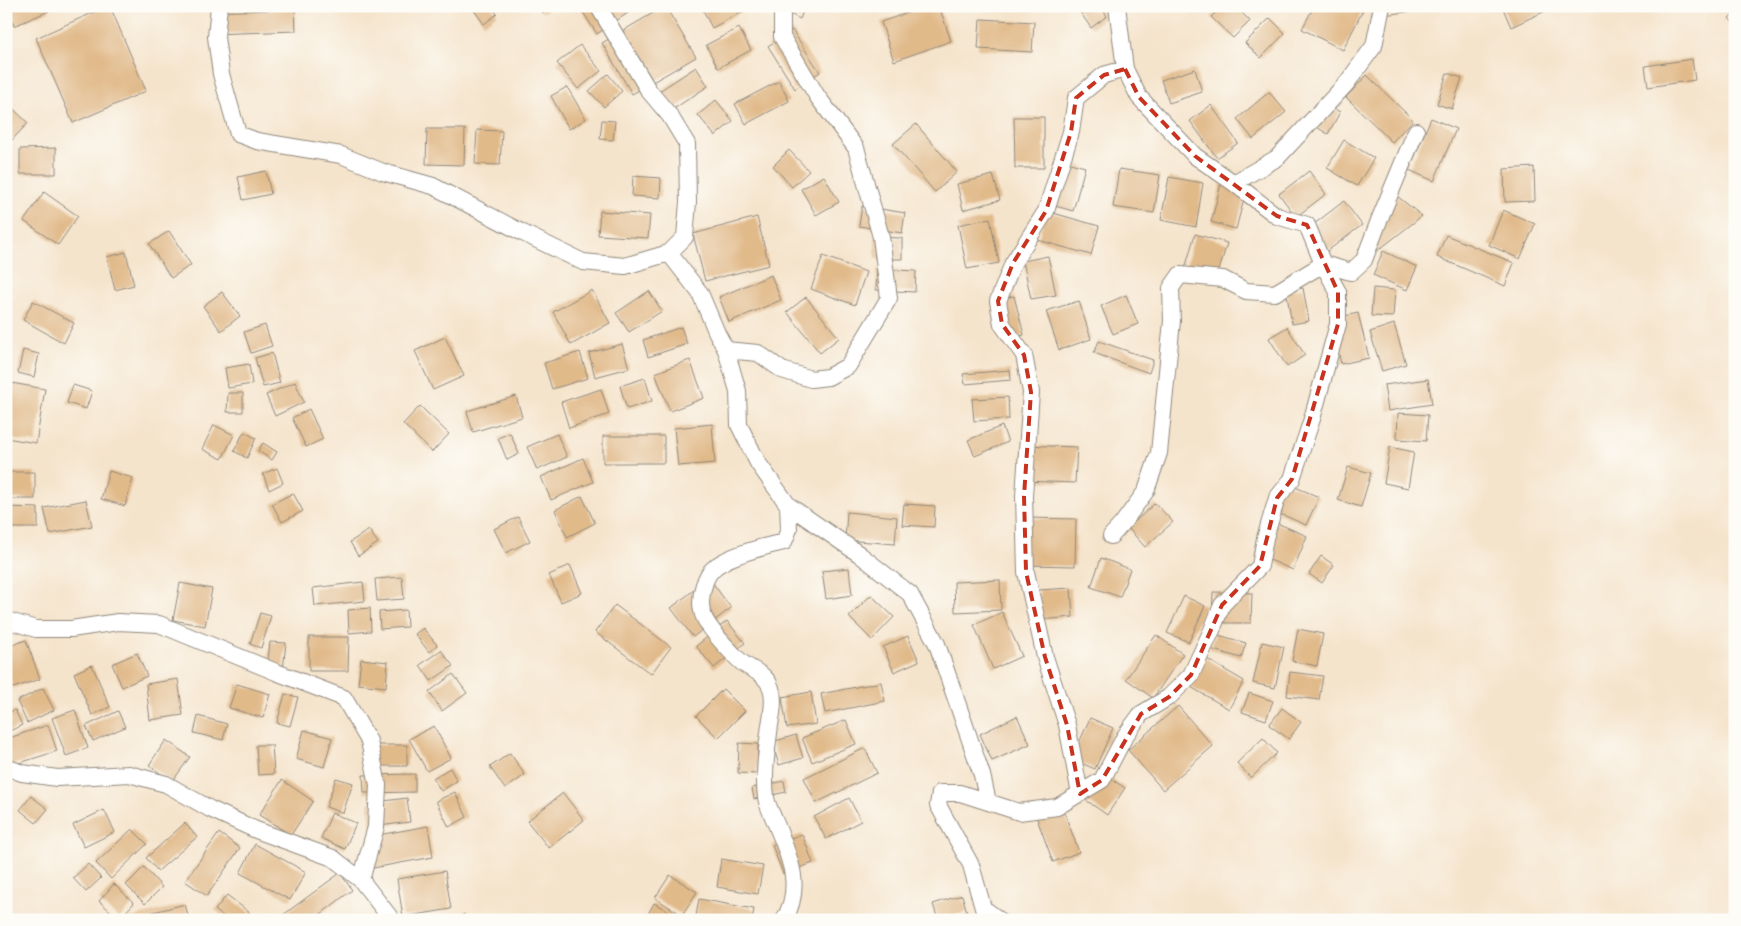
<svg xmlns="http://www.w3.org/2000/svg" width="1741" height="926" font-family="'IM FELL DW Pica',serif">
<rect width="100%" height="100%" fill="#fdfcf7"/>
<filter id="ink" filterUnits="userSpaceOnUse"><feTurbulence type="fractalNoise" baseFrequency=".02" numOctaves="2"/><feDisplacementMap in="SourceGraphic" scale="10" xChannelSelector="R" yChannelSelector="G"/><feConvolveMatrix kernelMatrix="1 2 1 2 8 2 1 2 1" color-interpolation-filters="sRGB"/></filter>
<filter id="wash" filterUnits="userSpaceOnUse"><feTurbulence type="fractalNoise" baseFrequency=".0096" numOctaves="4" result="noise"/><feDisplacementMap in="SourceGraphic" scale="20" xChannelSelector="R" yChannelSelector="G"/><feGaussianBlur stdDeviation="1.12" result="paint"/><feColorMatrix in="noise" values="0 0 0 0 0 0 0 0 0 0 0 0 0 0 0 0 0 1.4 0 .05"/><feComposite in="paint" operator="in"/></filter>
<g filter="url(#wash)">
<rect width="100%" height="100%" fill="#f5e4cc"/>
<g id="blocks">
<path fill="#e1ba8a" d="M6,6H47L49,11L14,26Z
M108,6H110L146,91L73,123L36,38Z
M471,6H491L497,14L484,24Z
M538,6H551L543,13Z
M579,6H638L597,34Z
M665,6L696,57L632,94L602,43Z
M701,6H740L743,11L712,28Z
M786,6H805L800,19L784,11Z
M927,6H939L951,41L894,61L881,22Z
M1076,6H1100L1107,16L1091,28Z
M1222,6H1235L1250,21L1233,38L1211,17Z
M1314,6H1365L1343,50L1302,29Z
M1382,6H1421L1422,10L1383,15Z
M1502,6H1556L1511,27Z
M295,9L296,31L212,34L211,12Z
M1735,13V25L1729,18Z
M1270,18L1285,33L1261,58L1245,43Z
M980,19L1034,22L1032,52L978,49Z
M739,28L751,50L718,68L706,45Z
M792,30L820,72L795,89L768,46Z
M580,45L601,71L578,89L557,63Z
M1692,59L1695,80L1648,87L1645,66Z
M696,67L708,86L660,118L647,99Z
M1195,69L1202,92L1169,103L1161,80Z
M1447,73L1462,78L1452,109L1437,104Z
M608,74L622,91L604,107L589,91Z
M1367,75L1413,120L1392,142L1346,97Z
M779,81L789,101L746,124L735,104Z
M567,87L586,119L569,129L551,96Z
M1269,92L1286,112L1253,139L1237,119Z
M716,100L733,121L715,136L698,115Z
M6,102L28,123L11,141L6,137Z
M1323,102L1340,112L1328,134L1310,123Z
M1211,105L1238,143L1217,158L1190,121Z
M1014,117H1044V168H1015Z
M1431,118L1456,129L1434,181L1409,170Z
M602,120L615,121L613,140L600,139Z
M916,124L957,172L935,192L893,144Z
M427,129H465L464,165L426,164Z
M477,130L502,131L500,165L475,164Z
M1344,140L1374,158L1357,186L1327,168Z
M56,148V174H20V149Z
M789,150L809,171L792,187L773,166Z
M1063,161L1085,167L1073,211L1052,205Z
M1534,167L1535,201L1505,202L1504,169Z
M1119,169L1160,175L1154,213L1113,207Z
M266,171L271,194L243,200L238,177Z
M1309,171L1326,194L1296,217L1279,194Z
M993,175L1000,200L963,210L957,184Z
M633,176L661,178L660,198L632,196Z
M824,176L839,202L816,215L801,189Z
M1169,177L1203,183L1196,227L1161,220Z
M1221,184L1246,191L1236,229L1211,222Z
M44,192L78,216L58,245L24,221Z
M1397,196L1422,216L1376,252L1374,248Z
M1344,201L1362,225L1326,252L1309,228Z
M862,206L905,213L902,233L859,226Z
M1503,210L1535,224L1520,259L1489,245Z
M600,211L650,215L648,238L598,235Z
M1046,211L1099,226L1091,255L1038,240Z
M757,217L769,265L705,281L693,234Z
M990,218L999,263L967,269L958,225Z
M169,231L191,265L171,278L149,244Z
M1195,234L1227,243L1217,278L1185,269Z
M1446,235L1514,263L1505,286L1437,257Z
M875,237L902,238V259H875Z
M1383,251L1417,267L1407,290L1373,275Z
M126,252L134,285L115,290L107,257Z
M823,256L866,272L855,305L811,289Z
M1048,256L1056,295L1031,299L1023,261Z
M877,269L916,271L915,292L876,290Z
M771,275L781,300L729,322L719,297Z
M1303,288L1309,321L1292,324L1286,290Z
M1373,288L1395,290L1393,317L1371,316Z
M592,290L610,323L571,345L553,312Z
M649,291L662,311L629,332L616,313Z
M222,292L240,316L221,331L203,306Z
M1126,295L1138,324L1113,334L1101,306Z
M1014,296L1024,335L1004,340L995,300Z
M806,297L839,338L820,353L787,312Z
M33,301L74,323L64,343L23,320Z
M1079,301L1091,339L1059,350L1046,311Z
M1358,313L1369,358L1341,364L1331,319Z
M1394,324L1406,364L1382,371L1370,332Z
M265,325L272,346L251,353L244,332Z
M681,327L687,344L648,357L643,340Z
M1287,327L1305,355L1287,367L1269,338Z
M445,337L464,376L433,390L415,351Z
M1099,341L1153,360L1149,373L1094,353Z
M622,344L629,368L595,377L589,353Z
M23,350L39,354L34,377L18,373Z
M580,352L588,378L552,389L544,363Z
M272,353L280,383L263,387L255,358Z
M690,360L704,398L670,411L655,373Z
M249,364L252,384L228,388L225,368Z
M1010,370L1011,380L965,384L963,374Z
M645,378L652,401L627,409L620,386Z
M1428,379L1432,404L1388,411L1384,385Z
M6,382L45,389L36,443L6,438Z
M295,382L304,402L275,416L266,395Z
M73,385L92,391L86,409L67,403Z
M601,389L609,414L569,428L561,402Z
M228,393H243V412H227Z
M516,396L522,417L473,432L467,411Z
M1008,397L1009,419L974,421L972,399Z
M420,406L449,434L432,452L403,424Z
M309,409L323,439L306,447L292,418Z
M1398,413L1428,415L1426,441L1397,439Z
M712,424L715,463L678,466L674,428Z
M214,425L234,435L222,459L202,449Z
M1002,426L1008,442L975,456L968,440Z
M244,432L256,438L247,458L234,451Z
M510,433L519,454L507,460L498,438Z
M557,434L567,457L537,470L527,447Z
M603,436H664V463H603Z
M263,443L277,452L272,460L258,451Z
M1023,445L1077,447L1075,483L1022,481Z
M1390,447L1414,452L1408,488L1384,483Z
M583,458L593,482L551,500L541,477Z
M1348,467L1371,473L1361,507L1338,500Z
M277,468L283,483L269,490L263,474Z
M109,471L133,478L125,506L101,499Z
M6,472H35V499H6Z
M1281,481L1319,497L1306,525L1269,509Z
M293,493L303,511L282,522L272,504Z
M582,496L595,523L567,537L555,510Z
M86,500L92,526L50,534L44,508Z
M1155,503L1173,522L1145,547L1128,528Z
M904,504L935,506L934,527L902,525Z
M6,507L38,508V528H6Z
M847,512L897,517L895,544L845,540Z
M518,517L530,541L506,553L494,529Z
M1027,518L1076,519L1075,566L1026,565Z
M1270,520L1307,536L1293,570L1256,554Z
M369,530L378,543L358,556L350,542Z
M1321,556L1334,565L1322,583L1309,574Z
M1101,558L1130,569L1120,597L1091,587Z
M570,565L582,593L561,602L549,575Z
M849,568L852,595L826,599L822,571Z
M402,577L404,599L377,601L375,579Z
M709,578L731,608L693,637L671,608Z
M1000,580L1001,610L955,612L954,582Z
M363,582L365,601L315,606L313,588Z
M180,583L212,589L205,626L173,620Z
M1071,588L1073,617L1041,620L1039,590Z
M1213,592L1252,593L1251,623H1212Z
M871,595L894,617L872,640L849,617Z
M1184,596L1205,606L1189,642L1167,633Z
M615,605L671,647L651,674L595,632Z
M370,608L371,631L349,633L348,610Z
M406,610L407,627L380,629L379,612Z
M1002,612L1022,656L993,669L974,625Z
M260,613L271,616L261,648L250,644Z
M727,621L745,643L714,668L696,646Z
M423,628L437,645L429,652L415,634Z
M1298,629L1323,634L1317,666L1292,661Z
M1215,634L1246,643L1241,658L1210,649Z
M1156,635L1183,654L1153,698L1126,679Z
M908,636L919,661L894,672L883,647Z
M309,637H349L348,671H309Z
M26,640L40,679L13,688L6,666V647Z
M270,642L286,643L283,670L267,669Z
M1262,642L1284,647L1275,688L1253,683Z
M441,650L453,666L431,681L420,665Z
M137,653L147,676L122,687L112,664Z
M1205,658L1244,681L1229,709L1189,686Z
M361,659L388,662L386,687L358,684Z
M92,665L110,707L92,715L74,673Z
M1290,672L1323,676L1319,700L1287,696Z
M453,674L467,693L442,711L429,692Z
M178,679L183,715L150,720L146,684Z
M881,682L885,701L825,713L821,694Z
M237,684L270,694L263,718L229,708Z
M43,688L54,710L27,723L17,701Z
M723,689L745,711L718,738L696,716Z
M811,692L816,724L787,728L782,697Z
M1249,693L1273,701L1266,720L1242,712Z
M285,694L298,697L290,726L277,723Z
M1178,706L1213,746L1163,790L1128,750Z
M1282,708L1301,722L1289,739L1269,725Z
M15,710L22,725L6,733V714Z
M75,710L88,748L66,756L52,718Z
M118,711L125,727L93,741L86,726Z
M198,716L227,724L223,740L194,733Z
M1017,716L1030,744L992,761L980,734Z
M1090,718L1113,728L1095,769L1072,759Z
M846,720L856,744L812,762L802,738Z
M48,725L57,751L10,766L6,755V739Z
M434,726L451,758L427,771L409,739Z
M304,730L332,738L324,767L296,759Z
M796,735L803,758L779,765L772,742Z
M1263,738L1277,753L1251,778L1237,763Z
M166,740L190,757L172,782L149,765Z
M739,743L758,744L757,774L738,773Z
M256,745H272L274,774L258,775Z
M371,745H407V766H371Z
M865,748L877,773L816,803L804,778Z
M510,753L525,775L505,789L490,767Z
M450,768L457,781L441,791L433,778Z
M1101,772L1125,788L1107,815L1083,798Z
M415,774V792L364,793L363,775Z
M336,778L353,783L343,813L326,807Z
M282,780L313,801L291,835L259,815Z
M784,781L786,792L754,799L752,788Z
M455,792L467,817L449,827L436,801Z
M563,793L584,820L549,848L527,821Z
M31,796L48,809L36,823L20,810Z
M407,798L410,822L371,827L368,803Z
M849,798L861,821L826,839L814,817Z
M1062,806L1079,852L1053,862L1036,816Z
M104,810L115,832L84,847L73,825Z
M332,813L356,823L345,849L321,838Z
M185,823L197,837L158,871L146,858Z
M428,826L433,857L373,868L367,837Z
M132,829L147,844L111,879L96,863Z
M219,833L240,848L207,896L185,881Z
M802,834L813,863L783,874L772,845Z
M255,844L306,872L290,900L240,873Z
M721,859L763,866L758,894L717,887Z
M88,864L101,878L86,892L73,878Z
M144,867L162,887L145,904L126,885Z
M445,871L451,909L403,917L397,879Z
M340,873L352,890L313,920H286L283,915Z
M670,875L697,892L682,915L655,898Z
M114,884L134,903L119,919L99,901Z
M227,895L259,920H228L215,910Z
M962,895L967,912L938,920L933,904Z
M699,899L754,909L752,920H715L696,916Z
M654,903L676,916L674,920H645Z
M185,904L189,920H126V919Z
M464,914L468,920H455Z"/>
</g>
</g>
<g filter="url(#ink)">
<use href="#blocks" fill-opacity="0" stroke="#90887c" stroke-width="1"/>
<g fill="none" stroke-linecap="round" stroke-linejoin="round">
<g stroke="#90887c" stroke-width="18">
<path id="minor" d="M219,6L216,37L221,74L238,134L257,141L341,155L383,172L433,186L523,233L583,262L625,266L669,253L685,237L688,202L687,144L670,116L649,91L598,6
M1117,6L1125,69L1139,97L1195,156L1234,183L1277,158L1346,84L1374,46L1382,6
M1234,183L1277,216L1307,225L1323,264L1351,272L1364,260L1380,218L1416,131
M669,253L700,293L717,333L726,350L738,391L739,425L758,463L788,505L859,554L910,594L937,644L982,775L988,802
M726,350L758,353L782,370L811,379L828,377L848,366L889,298L881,237L856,148L817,96L782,37V6
M6,620L36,629H71L118,622L159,624L276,672L344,698L369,741L378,785L376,827L361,880
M6,767L22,773L57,778L129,774L166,784L210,809L256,830L333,858L361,880L392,920
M1080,794L1067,725L1045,657L1026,572L1024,496L1031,392L1024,355L1002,324L998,301L1013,263L1046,211L1071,132L1076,98L1104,75L1125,69
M784,920C805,884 787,852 774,819C771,812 767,805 766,797C763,773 767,749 770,725C772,714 775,699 771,688C765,671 748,670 738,659C728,649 704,624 702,611C699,598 704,576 714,568C727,556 766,546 784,542L789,529L788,505
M999,920L983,908L971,865L938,805L940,793H960L1019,812L1057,807L1102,780L1125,736L1141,714L1169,697L1191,675L1212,630L1222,605L1260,566L1265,538L1277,498L1292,479L1312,419L1338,324V292L1323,264L1275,293L1246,291L1223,279L1180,275L1171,288L1172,321L1159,453L1146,491L1122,524L1111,536"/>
</g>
<use href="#minor" stroke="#fff" stroke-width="16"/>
</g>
</g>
<path fill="none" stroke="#c8321e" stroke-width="4" stroke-dasharray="10 6" stroke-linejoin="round" d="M1125,69L1139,97L1195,156L1277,216L1307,225L1338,292V324L1292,479L1277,498L1260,566L1222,605L1191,675L1169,697L1141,714L1102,780L1080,794L1067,725L1045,657L1026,572L1024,496L1031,392L1024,355L1002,324L998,301L1013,263L1046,211L1071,132L1076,98L1104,75Z"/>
<rect width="1741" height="926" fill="none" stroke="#fdfcf7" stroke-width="25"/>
</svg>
